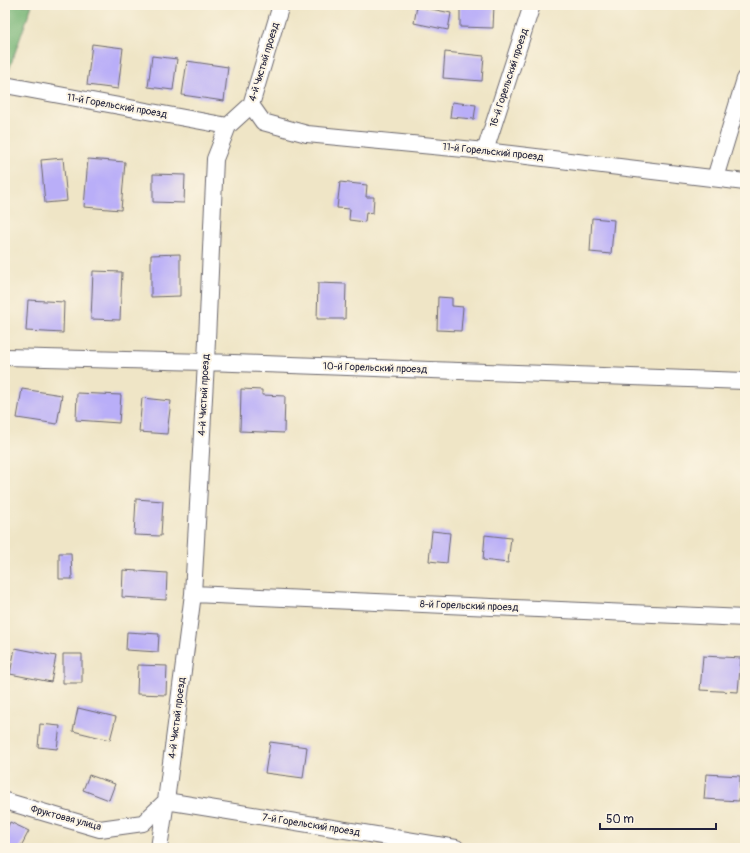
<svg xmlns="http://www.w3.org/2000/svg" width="750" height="853" font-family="Pangolin,sans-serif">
<rect width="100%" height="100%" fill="#fcf5e5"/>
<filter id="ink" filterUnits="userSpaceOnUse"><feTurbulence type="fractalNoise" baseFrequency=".025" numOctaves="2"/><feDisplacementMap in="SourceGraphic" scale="8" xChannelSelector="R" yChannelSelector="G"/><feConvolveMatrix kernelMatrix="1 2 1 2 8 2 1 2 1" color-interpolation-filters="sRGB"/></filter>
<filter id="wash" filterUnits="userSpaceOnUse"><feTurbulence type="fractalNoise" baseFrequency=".012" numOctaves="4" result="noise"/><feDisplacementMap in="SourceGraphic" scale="16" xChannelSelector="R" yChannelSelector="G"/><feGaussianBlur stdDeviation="0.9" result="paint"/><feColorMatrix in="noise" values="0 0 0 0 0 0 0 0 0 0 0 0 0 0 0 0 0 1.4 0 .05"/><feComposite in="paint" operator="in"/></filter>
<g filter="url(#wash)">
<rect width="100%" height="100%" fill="#efe5c6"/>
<path fill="#78b677" stroke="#4d6c59" d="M5,5H32L7,75H5Z"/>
<g id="blocks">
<path fill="#b9aef8" d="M460,5H494L493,28L460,27Z
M417,6L451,13L448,30L414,23Z
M92,44L123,48L118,89L87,85Z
M445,52L484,56L482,81L443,78Z
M152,56L177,59L173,90L148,87Z
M187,61L228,67L224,101L182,95Z
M452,102L476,105L474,119L450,117Z
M63,158L67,201L45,203L41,160Z
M88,159L125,162L121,210L84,207Z
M153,174L185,175L184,203L153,202Z
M340,182L367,185L366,197H374L373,213L366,212L365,222L349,220L350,209L337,208Z
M592,218L614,220L611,254L590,252Z
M180,254V296L151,297V255Z
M93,271L122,272L120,320L91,319Z
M318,283L346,284L345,319H317Z
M438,297L452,298V306L463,307L461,331L437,330Z
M28,300L64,302L63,333L26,331Z
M22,389L62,395L57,424L17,418Z
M241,389L262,390V395L285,396L284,433L240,431Z
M77,393L121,395L119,423L76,420Z
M142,398L171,401L167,434L139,432Z
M136,499L163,501L161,536L134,535Z
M432,531L450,533L447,563L429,561Z
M485,535L511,538L508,563L483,560Z
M59,553H71L72,579H59Z
M123,570L167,573L166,600L122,597Z
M127,632L159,634L158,652L126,650Z
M15,648L56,656L51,682L10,674Z
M63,654H82V683H63Z
M703,656L741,658L738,692L700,690Z
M138,665L167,666L166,695L137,694Z
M78,708L116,717L110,740L73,731Z
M40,724L60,726L57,749L38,747Z
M270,742L307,747L303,778L265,773Z
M706,774L740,776L739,801L704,799Z
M89,775L115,784L109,800L83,790Z
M10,822L29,831L20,848H5V833Z"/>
</g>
</g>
<g filter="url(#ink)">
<use href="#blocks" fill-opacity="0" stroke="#6a666c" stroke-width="1"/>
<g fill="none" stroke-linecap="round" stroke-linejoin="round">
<g stroke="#6a666c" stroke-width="18">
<path id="street" d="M5,85L228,126
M251,105L263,122L307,134L485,151L745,182
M485,151L532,5
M715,178L745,79
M5,357L206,362L745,381
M193,594L745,618
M5,801L100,829L143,823L166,801
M166,801L456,848
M159,848L166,801L193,594L206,362L215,159L228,126L251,105L281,5"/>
</g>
<use href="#street" stroke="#fff" stroke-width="16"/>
</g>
</g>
<g text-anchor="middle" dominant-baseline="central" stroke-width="4" stroke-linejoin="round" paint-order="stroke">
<g font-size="10" fill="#22223b" stroke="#fcf5e5">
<text transform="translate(264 62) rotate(-73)">4-й Чистый проезд</text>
<text transform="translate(509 78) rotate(-72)">16-й Горельский проезд</text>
<text transform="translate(117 106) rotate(10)">11-й Горельский проезд</text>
<text transform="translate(493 152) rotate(6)">11-й Горельский проезд</text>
<text transform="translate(375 368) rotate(2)">10-й Горельский проезд</text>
<text transform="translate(204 395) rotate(-87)">4-й Чистый проезд</text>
<text transform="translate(469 606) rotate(2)">8-й Горельский проезд</text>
<text transform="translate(177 718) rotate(-83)">4-й Чистый проезд</text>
<text transform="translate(66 818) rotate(15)">Фруктовая улица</text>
<text transform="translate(311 825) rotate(9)">7-й Горельский проезд</text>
</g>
</g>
<rect width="750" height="853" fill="none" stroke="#fcf5e5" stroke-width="20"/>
<path d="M600 823v6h116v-6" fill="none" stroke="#22223b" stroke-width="2"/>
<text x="606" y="823" font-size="12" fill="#22223b" stroke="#fcf5e5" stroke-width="3" paint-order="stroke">50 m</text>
</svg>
